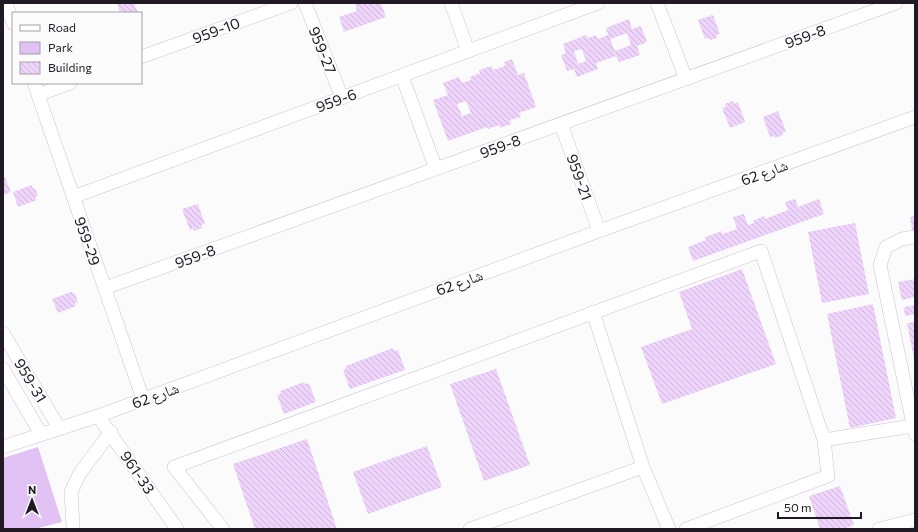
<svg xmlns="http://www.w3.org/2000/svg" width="918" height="532" font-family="Commissioner,'Noto Naskh Arabic',sans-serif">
<defs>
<pattern id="building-back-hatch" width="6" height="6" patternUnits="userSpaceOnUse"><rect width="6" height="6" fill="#eed4fb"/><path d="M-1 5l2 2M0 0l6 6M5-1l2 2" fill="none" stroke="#ccb5d7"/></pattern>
</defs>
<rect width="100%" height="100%" fill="#fbfbfb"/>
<path fill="#e2c1f4" d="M38,447L62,522L34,529H3V458Z"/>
<path fill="url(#building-back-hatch)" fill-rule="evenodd" d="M117,3H134L138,13H120Z
M355,3H381L386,17L344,32L339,17L357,11Z
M713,15L720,34L716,35L717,38L710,40L709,38L705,39L698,20Z
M629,19L632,29L641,26L647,42L637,46L640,55L619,62L616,56L596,63L598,69L577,77L574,69L567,71L561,55L566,53L563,44L586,35L588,38L596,35L598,39L608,35L606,28ZM627,33L631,45L615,51L610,39ZM582,49L586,61L578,64L574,51Z
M512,59L518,75L524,73L536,107L519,113L521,117L510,120L511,124L500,128L499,125L488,129L487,127L448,141L433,100L448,95L443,83L459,77L462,83L471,80L470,77L480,73L479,70L492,66L493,70L505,66L504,62ZM466,101L471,113L462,116L457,104Z
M733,101L734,104L738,102L745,122L730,128L722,108L726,107L725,104Z
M778,111L786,131L782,133L783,135L775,138L774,136L770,137L763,117Z
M5,177L11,192L3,195V178Z
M32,185L33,189L35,188L38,196L35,197L37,200L18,207L13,192Z
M795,199L798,207L819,199L824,214L693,261L688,247L706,240L705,237L722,231V234L737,229L733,217L744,214L748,225L754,223L753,221L764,216L765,219L788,210L785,202Z
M198,204L205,224L201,225L202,228L194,231L193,228L190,230L182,209Z
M915,216V235L913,236L910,217Z
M855,223L869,294L822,303L808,232Z
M742,269L776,364L662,404L641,347L692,329L679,292Z
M915,279V297L902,300L898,282Z
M71,292L75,294L78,302L75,303L76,306L58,313L52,299Z
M873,304L896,418L850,428L827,314Z
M915,305V314L905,316L904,307Z
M915,322V359H914L907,323Z
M393,348L394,351L398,350L405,370L350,389L343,370L346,369V366Z
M496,369L530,465L484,481L450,384Z
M304,382L305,384L309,383L316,402L284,414L277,395L281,394L280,391Z
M307,439L337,529H255L233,464Z
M427,446L442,487L368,514L353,472Z
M840,486L854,525L844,529H820L809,496Z"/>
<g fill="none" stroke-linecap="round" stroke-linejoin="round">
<g stroke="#d2bedd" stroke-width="14">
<path id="minor" d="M6,3L13,23
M305,3L342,98
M451,3L468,51
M657,3L686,79
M141,57L291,3
M402,76L436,169
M34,83L143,399
M38,95L70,83
M561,124L599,231
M73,197L598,3
M915,237L902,239L886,247L880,265L915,434
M105,288L896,3
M593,312L643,467L669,529
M3,333L59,428
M3,369L41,434
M98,416L177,529
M824,440L912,426
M3,447L98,416L599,231L915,117
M73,526L71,492L80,473L111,432
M223,529L174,467L761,251L824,440L828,476L686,529
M470,529L643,467
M879,529L915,520"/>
</g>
<use href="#minor" stroke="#fff" stroke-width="13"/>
</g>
<g text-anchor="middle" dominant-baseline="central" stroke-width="3.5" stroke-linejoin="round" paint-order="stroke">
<g font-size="15" fill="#211a25" stroke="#fbfbfb">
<text transform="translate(216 30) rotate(-20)">959-10</text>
<text transform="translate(805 36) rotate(-20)">959-8</text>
<text transform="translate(323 50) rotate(68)">959-27</text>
<text transform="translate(336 100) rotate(-20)">959-6</text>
<text transform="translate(500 146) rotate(-20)">959-8</text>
<text transform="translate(764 172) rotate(-20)">شارع 62</text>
<text transform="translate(580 177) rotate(70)">959-21</text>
<text transform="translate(88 241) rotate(71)">959-29</text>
<text transform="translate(195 256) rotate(-20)">959-8</text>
<text transform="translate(459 282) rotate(-20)">شارع 62</text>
<text transform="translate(31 380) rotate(59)">959-31</text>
<text transform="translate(155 395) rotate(-20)">شارع 62</text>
<text transform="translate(138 472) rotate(56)">961-33</text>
</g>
</g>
<rect width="918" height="532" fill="none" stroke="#211a25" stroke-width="8"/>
<rect x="12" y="12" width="130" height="72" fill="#fbfbfb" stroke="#a4a1a5"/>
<rect x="20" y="25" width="20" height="6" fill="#ffffff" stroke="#a4a1a5"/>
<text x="48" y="32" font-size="12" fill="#211a25">Road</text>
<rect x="20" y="42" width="20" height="12" fill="#e2c1f4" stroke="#a4a1a5"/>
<text x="48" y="52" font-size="12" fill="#211a25">Park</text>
<rect x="20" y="62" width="20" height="12" fill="url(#building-back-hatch)" stroke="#a4a1a5"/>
<text x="48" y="72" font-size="12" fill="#211a25">Building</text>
<g transform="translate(32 500)" stroke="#fbfbfb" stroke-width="3" paint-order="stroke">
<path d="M0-3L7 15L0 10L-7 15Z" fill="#211a25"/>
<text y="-6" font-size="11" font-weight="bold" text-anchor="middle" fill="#211a25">N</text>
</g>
<path d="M778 512v6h83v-6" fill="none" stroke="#211a25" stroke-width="2"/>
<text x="784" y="512" font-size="12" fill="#211a25" stroke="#fbfbfb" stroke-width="3" paint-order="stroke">50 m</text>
</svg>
